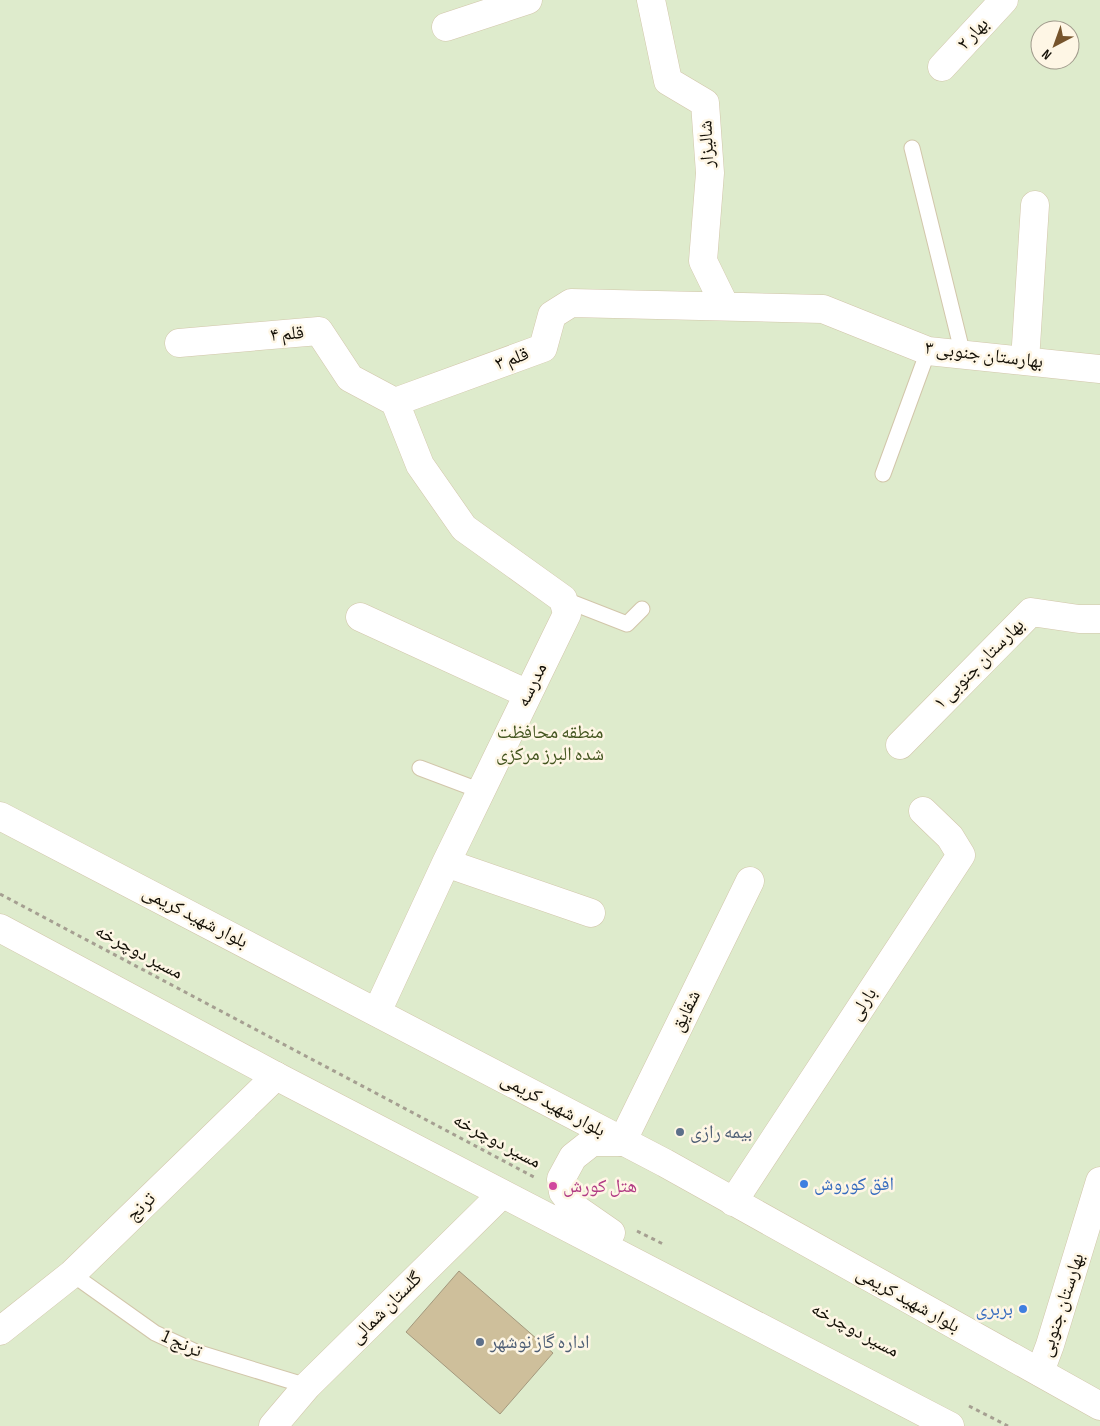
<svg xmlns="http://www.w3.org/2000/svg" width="1100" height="1426" font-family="'Sofia Sans Condensed','Noto Naskh Arabic',sans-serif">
<rect width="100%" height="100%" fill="#fef6e5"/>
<path fill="#deebcc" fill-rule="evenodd" d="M0,0H1100V1426H0ZM1040,30H1070V60H1040Z"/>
<path fill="#cebf9b" stroke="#a3987d" d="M459,1271L553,1353L500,1414L406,1332Z"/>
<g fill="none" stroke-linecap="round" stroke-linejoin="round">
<g stroke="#d2c6aa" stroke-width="17">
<path id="service" d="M912,148L963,355
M883,474L928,351
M563,599L627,624L642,609
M420,768L481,791
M72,1274L155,1333L196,1352L307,1386"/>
</g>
<g stroke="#d2c6aa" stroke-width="29">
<path id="minor" d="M651,0L668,81L705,103L710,173L703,261L725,306
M446,27L528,0
M942,67L1004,0
M179,343L319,331L350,378L395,402
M1025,361L1035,205
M395,402L543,348L552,315L571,303L823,309L928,351L1100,369
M360,617L528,694
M900,745L1031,612L1079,619H1100
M446,863L591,913
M377,1012L446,863L567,614L563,599L464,528L420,465L395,402
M622,1142L750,881
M733,1202L961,855L950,837L923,811
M0,1331L72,1274L276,1076
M273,1426L307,1386L502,1194"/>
</g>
<g stroke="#d2c6aa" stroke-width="29">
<path id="tertiary" d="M1040,1372L1050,1345L1100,1181"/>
</g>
<g stroke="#d2c6aa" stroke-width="29">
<path id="primary" d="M0,816L665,1163L1100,1406
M0,928L276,1076L950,1426
M611,1233L575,1208L563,1192L561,1179L573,1157L592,1142H622"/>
</g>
<path stroke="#a59f91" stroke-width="3" stroke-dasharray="4 4" stroke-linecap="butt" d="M0,894L534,1177
M637,1231L665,1245
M969,1406L1008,1426"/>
<use href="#service" stroke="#fff" stroke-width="15"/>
<use href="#minor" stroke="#fff" stroke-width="28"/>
<use href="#tertiary" stroke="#fff" stroke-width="28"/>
<use href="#primary" stroke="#fff" stroke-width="28"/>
</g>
<g fill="#5c6f8a" stroke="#fef6e5" stroke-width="2">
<circle cx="680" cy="1132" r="5"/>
<circle cx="480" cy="1342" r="5"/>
</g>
<g fill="#3f7fe0" stroke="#fef6e5" stroke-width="2">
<circle cx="804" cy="1184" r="5"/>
<circle cx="1023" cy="1309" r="5"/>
</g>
<circle fill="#d1479c" stroke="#fef6e5" stroke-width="2" cx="553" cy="1186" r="5"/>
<g text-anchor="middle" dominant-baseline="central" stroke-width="5" stroke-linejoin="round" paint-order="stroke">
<g font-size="19" fill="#141007" stroke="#fef6e5">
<text transform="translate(973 34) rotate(-47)">بهار ۲</text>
<text transform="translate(707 144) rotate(-93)">شالیزار</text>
<text transform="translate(287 334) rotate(-5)">قلم ۴</text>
<text transform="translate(984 355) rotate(7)">بهارستان جنوبی ۳</text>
<text transform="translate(512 359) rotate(-20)">قلم ۳</text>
<text transform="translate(979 664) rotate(-45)">بهارستان جنوبی ۱</text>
<text transform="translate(532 685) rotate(-64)">مدرسه</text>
<text transform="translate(195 917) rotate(27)">بلوار شهید کریمی</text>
<text transform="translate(139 952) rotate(28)">مسیر دوچرخه</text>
<text transform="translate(863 1004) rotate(-57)">بارلی</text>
<text transform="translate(686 1011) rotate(-64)">شقایق</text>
<text transform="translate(553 1105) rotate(28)">بلوار شهید کریمی</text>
<text transform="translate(497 1141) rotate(28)">مسیر دوچرخه</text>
<text transform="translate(141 1207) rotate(-44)">ترنج</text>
<text transform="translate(908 1300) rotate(29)">بلوار شهید کریمی</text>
<text transform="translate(1062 1305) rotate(-72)">بهارستان جنوبی</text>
<text transform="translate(386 1308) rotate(-45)">گلستان شمالی</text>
<text transform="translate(855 1330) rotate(28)">مسیر دوچرخه</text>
<text transform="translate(182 1344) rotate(24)">ترنج 1</text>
</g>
<g font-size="19" fill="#43551f" stroke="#fef6e5">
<text x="550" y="732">منطقه محافظت<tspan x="550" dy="22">شده البرز مرکزی</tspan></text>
</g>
<g font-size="19" fill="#4e5e75" stroke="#fef6e5" text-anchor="start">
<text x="690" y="1132">بیمه رازی</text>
<text x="490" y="1342">اداره گاز نوشهر</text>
</g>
<g font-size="19" fill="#366cbe" stroke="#fef6e5" text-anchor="start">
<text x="814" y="1184">افق کوروش</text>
<text x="1013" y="1309" text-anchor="end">بربری</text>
</g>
<g font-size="19" fill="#b23c85" stroke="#fef6e5" text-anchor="start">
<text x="563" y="1186">هتل کورش</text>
</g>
</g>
<g transform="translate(1055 45) rotate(221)"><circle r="24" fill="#fef6e5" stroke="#a09a8c"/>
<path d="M0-4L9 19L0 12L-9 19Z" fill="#76542c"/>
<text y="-8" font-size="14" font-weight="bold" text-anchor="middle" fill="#141007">N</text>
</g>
</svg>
